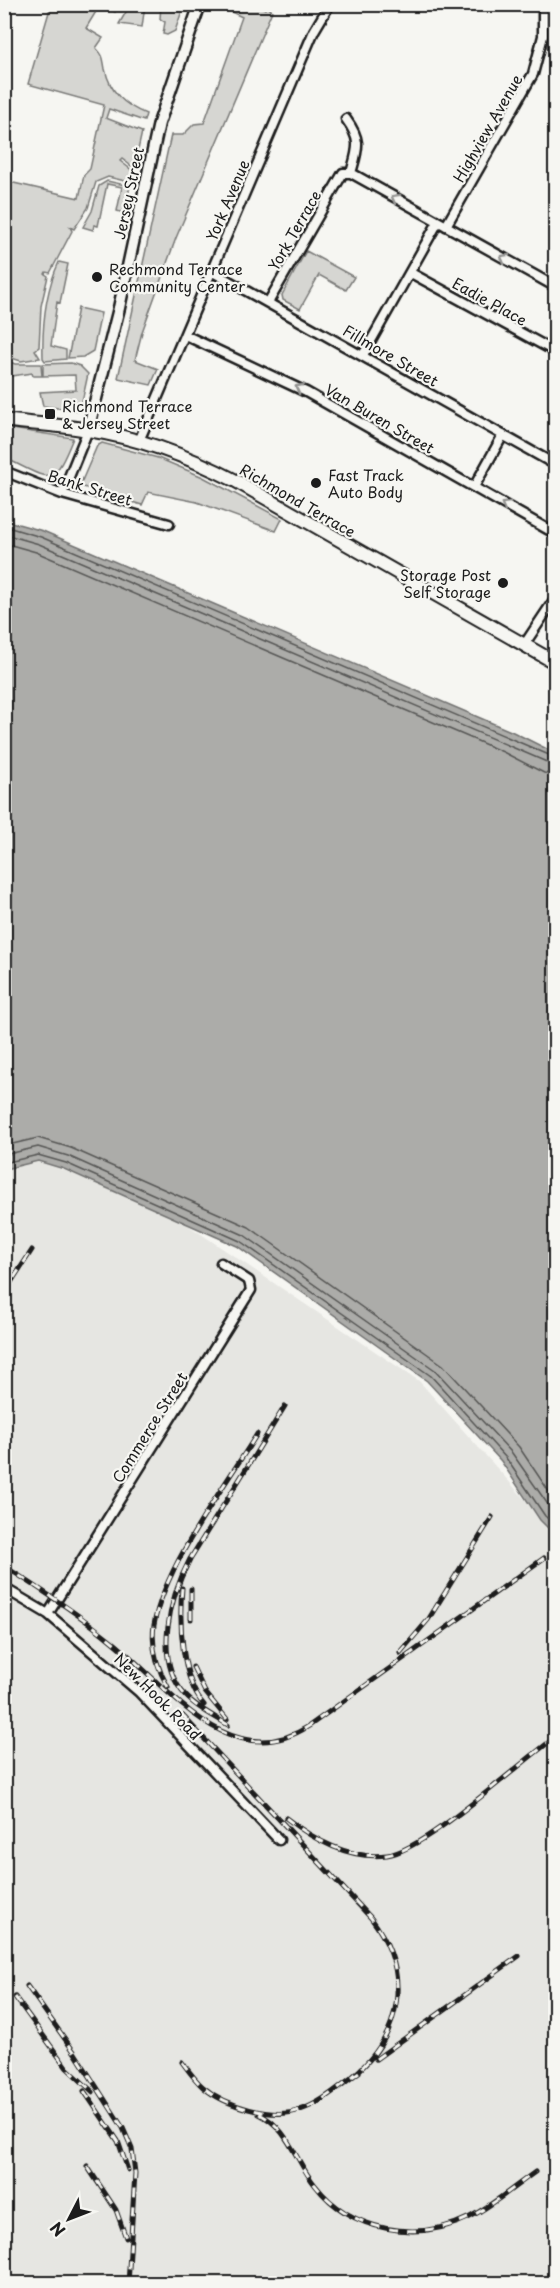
<svg xmlns="http://www.w3.org/2000/svg" width="560" height="2288" font-family="'Playpen Sans',sans-serif">
<rect width="100%" height="100%" fill="#f6f6f2"/>
<filter id="ink" filterUnits="userSpaceOnUse"><feTurbulence type="fractalNoise" baseFrequency=".0167" numOctaves="2"/><feDisplacementMap in="SourceGraphic" scale="12" xChannelSelector="R" yChannelSelector="G"/><feConvolveMatrix kernelMatrix="1 2 1 2 8 2 1 2 1" color-interpolation-filters="sRGB"/></filter>
<g filter="url(#ink)">
<path fill="#e6e6e2" d="M38,1161L158,1205L419,1381L555,1533V2283H5L4,1169Z"/>
<path fill="#d6d6d2" stroke="#797977" stroke-width="1.5" d="M51,5H125L121,11L117,9L115,12L100,5L86,28L103,38L96,48C104,56 103,58 105,69C110,92 124,105 146,114L144,121L109,109L106,118L142,132L134,168L122,159L120,161L133,171L130,182L108,177L96,182L88,208L74,229L70,227L72,231L50,273L46,272L45,274L48,276L41,306L39,347L35,350L40,358L21,361L5,356V181L79,198L84,175L90,169L104,105L28,84Z
M130,5H145L142,27L119,24Z
M161,5H184L175,31L167,35L163,34L165,22L160,19Z
M217,5H262L261,7L265,9L267,6L272,11L176,238L142,332L135,360L158,369L151,385L118,378L171,135H183L194,124L204,123L242,17Z
M107,181L130,186L124,213L117,211L122,187L107,184L98,226L94,225L93,230L83,227L92,211L99,186Z
M306,251L354,277L346,290L319,275L300,309L283,300L282,295Z
M59,262L68,264L60,303L57,302L51,346L66,350V359L45,361L43,358C42,325 45,292 59,262Z
M78,308L101,313L93,351L83,357L68,358Z
M5,360L15,364H41L42,376H33L32,373L5,377Z
M71,363L80,366L88,374L80,411L43,406L40,392L76,390L75,375L43,376V364Z
M5,428L73,438C52,490 50,479 5,458Z
M102,443L158,458L203,477L282,519L276,531L197,502L148,492L142,505L83,487L81,483L97,446Z"/>
<path fill="#acaca9" stroke="#727271" stroke-width="1.5" d="M4,520L43,531L513,732L555,753V1535L540,1520L501,1461L427,1381L237,1246L64,1169L38,1161L5,1169Z"/>
<g fill="none" stroke-linecap="round" stroke-linejoin="round">
<path stroke="#565654" stroke-width="1.5" d="M4,526L41,537L556,758
M4,534L39,544L556,766
M4,543L36,552L503,752L544,773L556,775
M4,1146L38,1138L71,1148L249,1227L443,1365L519,1447L556,1502
M4,1155L38,1147L68,1156L244,1235L435,1370L512,1453L556,1516
M4,1163L38,1155L66,1163L240,1241L431,1376L506,1458L545,1516L556,1526"/>
<g stroke="#1c1c1c" stroke-width="13">
<path id="minor" d="M346,119C362,141 358,148 351,173
M446,226L533,74L543,36V4
M211,271L556,465
M411,273L556,352
M269,301L343,173H351L556,287
M185,335L306,392L556,534
M363,355L438,222
M139,441L314,31L330,4
M4,471L62,494L169,524
M474,487L503,435
M62,494L88,430
M524,645L556,597
M4,1588L48,1614L139,1692L279,1840
M48,1614L251,1290L249,1281L221,1263"/>
</g>
<g stroke="#1c1c1c" stroke-width="15">
<path id="tertiary" d="M88,430L119,308L159,123L200,4"/>
</g>
<g stroke="#1c1c1c" stroke-width="16">
<path id="secondary" d="M4,420C32,424 60,425 88,430C141,438 188,456 236,481L556,663"/>
</g>
<use href="#minor" stroke="#f6f6f2" stroke-width="8"/>
<use href="#tertiary" stroke="#f6f6f2" stroke-width="10"/>
<use href="#secondary" stroke="#f6f6f2" stroke-width="12"/>
<g stroke="#1c1c1c" stroke-width="5">
<path id="rail" d="M4,1293L32,1250
M4,1566C42,1590 79,1614 113,1642C167,1686 230,1777 309,1726L544,1558
M182,1588C179,1622 181,1679 204,1705
M191,1619V1589
M400,1653L428,1620L492,1517
M193,1667L205,1692L227,1719
M168,1687C157,1668 151,1647 154,1625C163,1569 226,1484 257,1434
M183,1716L371,1918C412,1972 404,2033 352,2077
M228,1725C214,1716 197,1708 186,1696C152,1660 170,1597 190,1559L285,1406
M286,1818C314,1840 350,1860 387,1855C424,1851 520,1762 556,1737
M27,1986L75,2053L123,2128L132,2149L135,2173L128,2284
M15,1997L67,2068L93,2092
M376,2059L519,1956
M182,2062C188,2070 195,2080 203,2087C225,2106 273,2120 300,2110C322,2103 341,2085 359,2072
M84,2091L118,2141L128,2170
M259,2114C288,2127 296,2162 315,2185C351,2232 418,2243 470,2217C493,2205 514,2187 535,2172
M87,2166L116,2210L126,2238"/>
</g>
<use href="#rail" stroke="#f6f6f2" stroke-width="3" stroke-dasharray="9" stroke-linecap="butt"/>
</g>
<defs><path id="oneway-chevron" d="M-2-3.5L2.5 0L-2 3.5" fill="none" stroke-width="1.6" stroke-linecap="round" stroke-linejoin="round" transform="scale(1.5)"/></defs>
<g stroke="#949492">
<use href="#oneway-chevron" transform="translate(395 198) rotate(-151)"/>
<use href="#oneway-chevron" transform="translate(504 258) rotate(-151)"/>
<use href="#oneway-chevron" transform="translate(299 388) rotate(-152)"/>
<use href="#oneway-chevron" transform="translate(505 505) rotate(-150)"/>
</g>
</g>
<g fill="#1c1c1c" stroke="#f6f6f2" stroke-width="2">
<circle cx="97" cy="277" r="6"/>
<rect x="44" y="408" width="12" height="12" rx="3"/>
<circle cx="316" cy="483" r="6"/>
<circle cx="503" cy="583" r="6"/>
</g>
<g text-anchor="middle" dominant-baseline="central" stroke-width="4.5" stroke-linejoin="round" paint-order="stroke">
<g font-size="15" fill="#1c1c1c" stroke="#f6f6f2">
<text transform="translate(487 128) rotate(-60)">Highview Avenue</text>
<text transform="translate(128 193) rotate(-78)">Jersey Street</text>
<text transform="translate(227 200) rotate(-67)">York Avenue</text>
<text transform="translate(294 230) rotate(-60)">York Terrace</text>
<text transform="translate(490 301) rotate(29)">Eadie Place</text>
<text transform="translate(391 355) rotate(30)">Fillmore Street</text>
<text transform="translate(380 418) rotate(30)">Van Buren Street</text>
<text transform="translate(90 487) rotate(17)">Bank Street</text>
<text transform="translate(298 500) rotate(30)">Richmond Terrace</text>
<text transform="translate(149 1427) rotate(-58)">Commerce Street</text>
<text transform="translate(158 1696) rotate(45)">New Hook Road</text>
</g>
<g font-size="15" fill="#1c1c1c" stroke="#f6f6f2" text-anchor="start">
<text x="109" y="268">Rechmond Terrace<tspan x="109" dy="17">Community Center</tspan></text>
<text x="62" y="405">Richmond Terrace<tspan x="62" dy="17">&amp; Jersey Street</tspan></text>
<text x="328" y="474">Fast Track<tspan x="328" dy="17">Auto Body</tspan></text>
<text x="491" y="574" text-anchor="end">Storage Post<tspan x="491" dy="17">Self Storage</tspan></text>
</g>
</g>
<rect width="560" height="2288" fill="none" stroke="#f6f6f2" stroke-width="24"/>
<rect x="12" y="12" width="536" height="2264" fill="none" stroke="#1c1c1c" stroke-width="2" filter="url(#ink)"/>
<g transform="translate(69 2219) rotate(228)" stroke="#f6f6f2" stroke-width="4.5" paint-order="stroke">
<path d="M0-4.5L10 22L0 15L-10 22Z" fill="#1c1c1c"/>
<text y="-9" font-size="16" font-weight="bold" text-anchor="middle" fill="#1c1c1c">N</text>
</g>
</svg>
